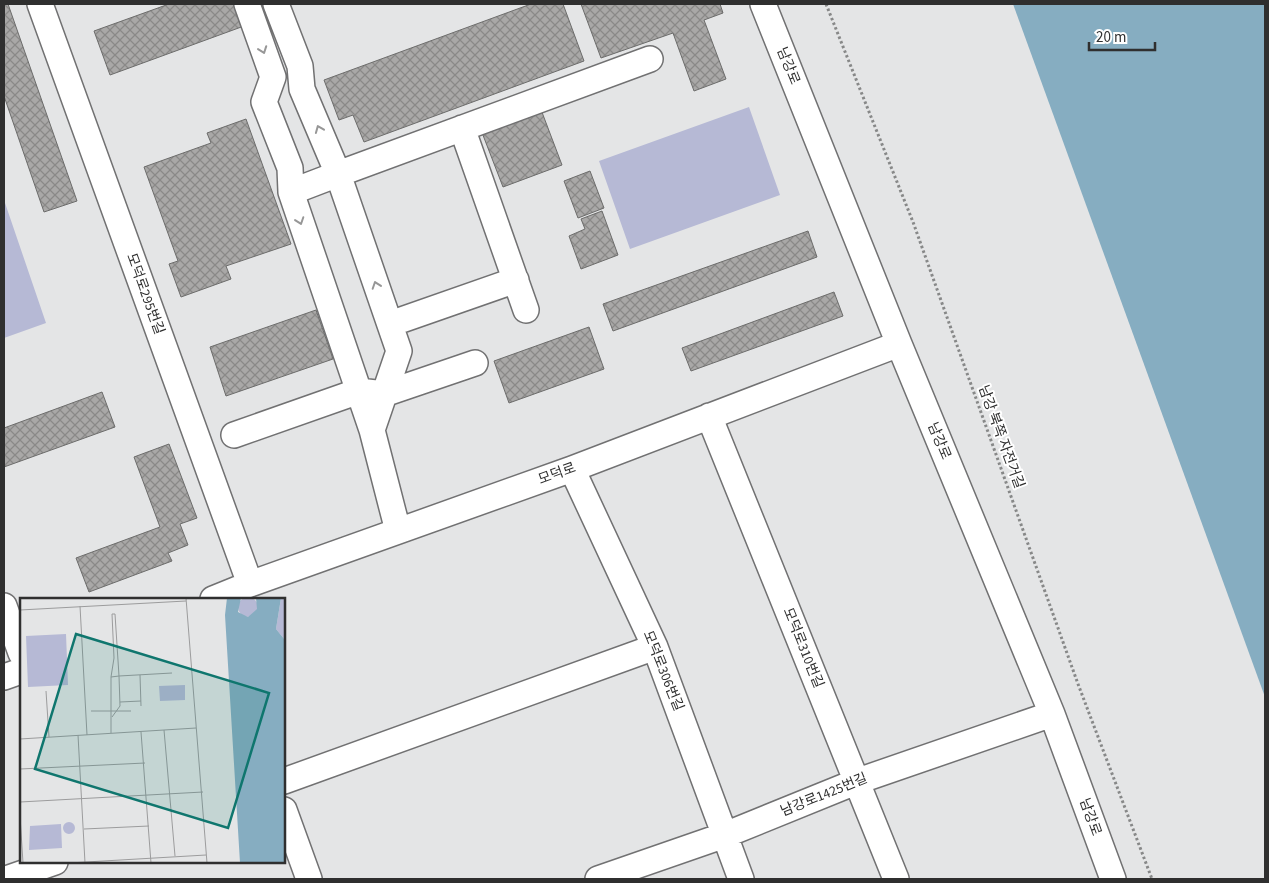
<svg xmlns="http://www.w3.org/2000/svg" width="1269" height="883" font-family="'Source Sans 3','Noto Sans KR',sans-serif">
<defs>
<pattern id="building-cross-hatch" width="8" height="8" patternUnits="userSpaceOnUse" patternTransform="scale(1.25)"><rect width="8" height="8" fill="#a9a8a7"/><path d="M0 0l8 8M0 8l8-8" fill="none" stroke="#8a8988"/></pattern>
</defs>
<rect width="100%" height="100%" fill="#e4e5e6"/>
<path fill="#b6b9d5" d="M749,107L780,195L630,249L599,161Z
M4,200L46,323L4,338Z"/>
<path fill="#86adc1" d="M1013,4H1265V697Z"/>
<path fill="url(#building-cross-hatch)" stroke="#6c6c6b" d="M4,4H8L77,201L44,212L4,96Z
M169,4H236L244,26L110,75L94,31Z
M531,4H563L584,61L364,142L353,115L339,120L324,80Z
M581,4H720L723,13L704,20L726,79L694,91L673,33L601,58Z
M540,107L562,165L503,187L481,130Z
M246,119L291,244L226,266L231,279L181,297L169,264L178,261L144,167L211,143L207,133Z
M590,171L604,208L578,218L564,181Z
M602,211L618,255L581,269L569,236L585,229L581,219Z
M808,231L817,257L613,331L603,304Z
M834,292L843,316L691,371L682,348Z
M316,310L333,359L226,396L210,347Z
M589,327L604,369L509,403L494,361Z
M102,392L115,427L4,467V428Z
M169,444L197,518L180,524L188,545L168,553L172,561L89,592L76,558L160,527L134,457Z"/>
<g fill="none" stroke-linecap="round" stroke-linejoin="round">
<g stroke="#717172" stroke-width="28">
<path id="minor" d="M40,4L250,584
M247,4L273,77L264,102L290,168L291,192
M276,4L300,66L302,89L338,174L650,59
M763,4L899,344L1052,714L1113,879
M462,128L526,310
M390,324L516,280
M709,416L896,879
M372,430L399,351L338,174L291,192L372,430L398,531
M234,435L359,391L384,394L475,363
M572,469L655,647L741,879
M213,599L250,584L572,469L899,344
M4,606L21,653
M4,677L21,671
M284,781L655,647
M284,810L309,879
M6,879L55,862
M598,879L725,835L858,781L1052,714"/>
</g>
<path stroke="#878888" stroke-width="3" stroke-dasharray="2.5 2.5" stroke-linecap="butt" d="M826,4L913,222L1078,684L1152,879"/>
<use href="#minor" stroke="#fff" stroke-width="25"/>
</g>
<defs><path id="oneway-chevron" d="M-2-3.5L2.5 0L-2 3.5" fill="none" stroke-width="1.6" stroke-linecap="round" stroke-linejoin="round" transform="scale(1.25)"/></defs>
<g stroke="#979797">
<use href="#oneway-chevron" transform="translate(263 50) rotate(70)"/>
<use href="#oneway-chevron" transform="translate(319 129) rotate(-112)"/>
<use href="#oneway-chevron" transform="translate(300 221) rotate(71)"/>
<use href="#oneway-chevron" transform="translate(376 285) rotate(-109)"/>
</g>
<g text-anchor="middle" dominant-baseline="central" stroke-width="4" stroke-linejoin="round" paint-order="stroke">
<g font-size="14" fill="#2f2f2f" stroke="#fff">
<text transform="translate(788 66) rotate(68)">남강로</text>
<text transform="translate(145 294) rotate(70)">모덕로295번길</text>
<text transform="translate(1001 437) rotate(70)">남강 북쪽 자전거길</text>
<text transform="translate(939 441) rotate(67)">남강로</text>
<text transform="translate(557 474) rotate(-20)">모덕로</text>
<text transform="translate(803 648) rotate(68)">모덕로310번길</text>
<text transform="translate(663 671) rotate(68)">모덕로306번길</text>
<text transform="translate(824 795) rotate(-22)">남강로1425번길</text>
<text transform="translate(1090 817) rotate(70)">남강로</text>
</g>
</g>
<g transform="translate(20 598)">
<rect width="265" height="265" fill="#e4e5e6"/>
<path d="M218 9a10 10 0 1 1 20 0a10 10 0 1 1-20 0ZM261,0H265V42L256,31ZM46,36L48,87L8,89L6,38ZM165,87V102L140,103L139,88ZM43 230a6 6 0 1 1 12 0a6 6 0 1 1-12 0ZM41,226L42,250L9,252L10,228Z" fill="#b6b9d5"/>
<path d="M207,0H221L218,14L228,19L237,11L236,0H261L256,31L265,42V265H220L205,17Z" fill="#86adc1"/>
<path fill="none" stroke="#9c9c9d" stroke-width="1" d="M166,0L187,265M60,8L67,137M0,12L166,3M120,77L121,108M91,79L94,60L92,16H95L99,78L152,75M26,93L29,139M100,104L121,103M71,113H111M144,132L155,258M121,134L131,265M91,135V79L99,78L100,108L92,119M58,137L65,265M0,141L176,130M0,171L125,165M0,204L183,194M0,218L3,265M64,231L129,228M49,265L186,257"/>
<path fill="#0f766e" fill-opacity="0.15" stroke="#0f766e" stroke-width="2.5" d="M56,36L249,95L208,230L15,171Z"/>
<rect width="265" height="265" fill="none" stroke="#2f2f2f" stroke-width="2.5"/>
</g>
<rect width="1269" height="883" fill="none" stroke="#2f2f2f" stroke-width="10"/>
<path d="M1089 42v8h66v-8" fill="none" stroke="#2f2f2f" stroke-width="2.5"/>
<text x="1096" y="42" font-size="15" fill="#2f2f2f" stroke="#ffffff" stroke-width="4" paint-order="stroke">20 m</text>
</svg>
